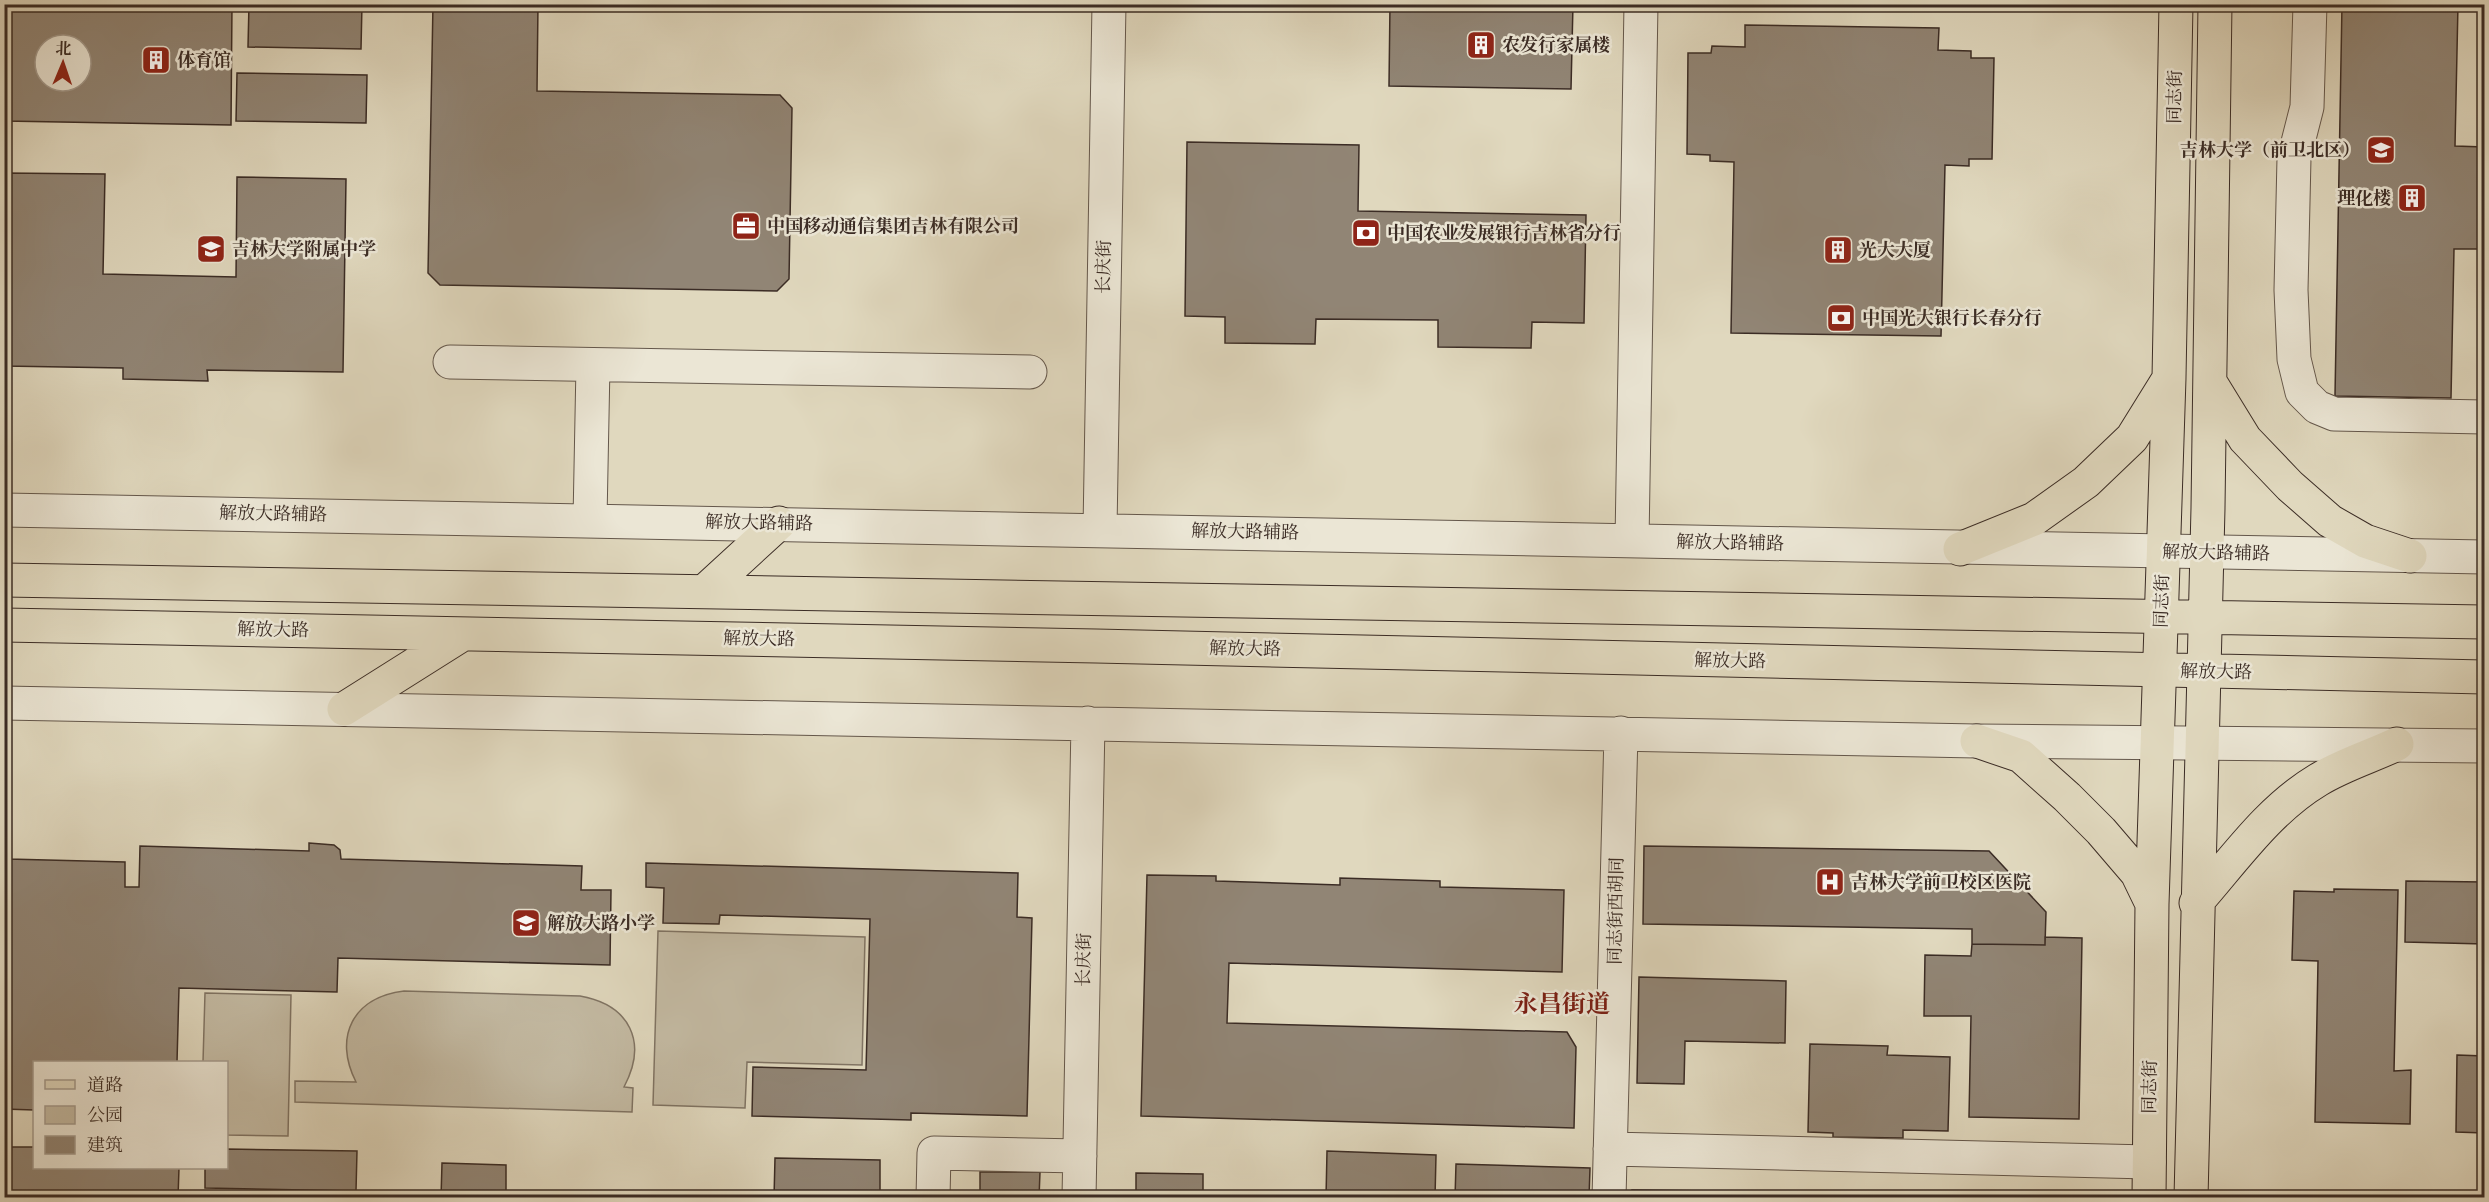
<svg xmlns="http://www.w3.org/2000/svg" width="2489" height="1202" font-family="'Libre Bodoni','Noto Serif SC',serif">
<rect width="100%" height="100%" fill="#e0d8be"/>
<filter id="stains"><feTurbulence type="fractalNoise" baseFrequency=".00333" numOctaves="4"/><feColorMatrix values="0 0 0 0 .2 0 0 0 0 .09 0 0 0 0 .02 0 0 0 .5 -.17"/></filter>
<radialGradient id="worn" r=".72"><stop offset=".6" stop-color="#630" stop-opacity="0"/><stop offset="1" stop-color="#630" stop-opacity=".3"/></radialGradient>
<path fill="#c4bba4" stroke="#807464" stroke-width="1.5" d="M658,931L865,937L862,1065L747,1062L745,1108L653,1105Z
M404,991L580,996C630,1005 648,1042 624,1087L633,1088L632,1112L295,1102V1081L356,1082C333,1037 353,997 404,991Z
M205,993L291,995L288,1136L227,1135L226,1062H203Z"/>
<path fill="#918575" stroke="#3b2c25" stroke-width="1.5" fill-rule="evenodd" d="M4,4H232L231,125L4,121ZM45,45H81V81H45Z
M249,4H362L361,49L248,47Z
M433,4H538L537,91L780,95L792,108L789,279L777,291L440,285L428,273Z
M1390,4H1573L1571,89L1389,86Z
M2342,4H2458L2455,146L2484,147V249H2454L2451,398L2335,396Z
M1745,25L1939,28L1938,50L1971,51V58H1994L1992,159H1969V166L1945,165L1941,336L1731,333L1734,162L1710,161V155L1687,154L1688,53H1711L1712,46L1745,47Z
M237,73L367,75L366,123L236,121Z
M1187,142L1359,145L1358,211L1586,215L1584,323L1532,322L1531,348L1438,347V320L1316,319L1315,344L1225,343V317L1185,316Z
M4,173L105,174L103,274L236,277L237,177L346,179L343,372L207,370L208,381L123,379V368L4,366Z
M309,843L334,845L340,850L341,859L582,866L581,890H611L610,965L338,958L337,992L179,988L177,1062H34V1110L4,1109V844L7,847L8,859L125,862V887H139L140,846L309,851Z
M1644,846L1989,851L2046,912L2045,945L1972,944V929L1643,924Z
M646,863L1018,873L1017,917L1032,918L1027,1116L911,1113V1120L752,1116L753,1067L866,1070L870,919L720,915L719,924L663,923L664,888L646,887Z
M1147,875L1216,876V881L1340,885V878L1440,881V887L1564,890L1562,972L1229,963L1227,1023L1567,1032L1576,1047L1574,1128L1141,1116Z
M2406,881L2484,882V944L2405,942Z
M2334,889L2398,890L2394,1071L2411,1070L2410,1124L2315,1122L2318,961L2292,960L2294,891L2334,892Z
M2045,937L2082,938L2079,1119L1969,1117L1971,1016H1924L1925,955L1971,956L1972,944L2045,945Z
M1639,977L1786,981L1785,1043L1685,1041L1684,1084L1637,1083Z
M1810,1044L1888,1046L1887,1055L1950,1057L1948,1131L1903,1130V1138L1833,1137V1133L1808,1132Z
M2457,1055L2484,1056V1133L2456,1132Z
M4,1147H34V1168H179L178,1198H4Z
M226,1149L357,1151L356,1191L205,1188V1168H226Z
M1327,1151L1436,1155L1435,1198H1326Z
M775,1158L880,1160V1198H774Z
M442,1163L506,1165V1198H441Z
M1456,1164L1590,1168L1589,1198H1455Z
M980,1172H1040L1039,1198H980Z
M1136,1173L1203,1174V1198H1136Z
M1632,1190L1713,1191V1198H1632Z
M1994,1192L2070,1194V1198H1994Z
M1763,1194L1824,1195V1198H1763Z
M1824,1195L1924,1198H1824Z
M2267,1195L2283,1196L2349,1198H2267Z"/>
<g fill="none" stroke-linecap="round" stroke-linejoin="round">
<g stroke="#64574b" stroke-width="35">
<path id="minor" d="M2310,4L2307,107L2294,158L2291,290L2294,359L2302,392L2317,407L2334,414L2484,417
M450,362L1030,372
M4,510L2484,557
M590,520L593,365
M1100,529L1109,4
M1632,541L1641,4
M4,703L1977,741L2484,746
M1610,1149L2149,1162
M933,1198L934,1153L1080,1156
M1079,1198L1088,723
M1609,1198L1621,733"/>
</g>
<g stroke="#3b2c25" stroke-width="35">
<path id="major" d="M2210,382L2245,439L2290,486L2330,521L2365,541L2410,556
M1960,549L2034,519L2086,482L2132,438L2168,380
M4,580L2484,622
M706,590L779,523
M4,625L1096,646L2484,677
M344,709L463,634
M1977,741L2021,756L2067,797L2101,831L2137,873L2152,904
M2196,903C2234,860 2268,810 2318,780C2342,765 2372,756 2397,744
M2149,1198L2152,904L2169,378L2176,4
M2191,1198L2208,508L2215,4"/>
</g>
<use href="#minor" stroke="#ebe6d5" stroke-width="33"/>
<use href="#major" stroke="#e0d8be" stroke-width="33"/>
</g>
<defs>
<g id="building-square" transform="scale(1.5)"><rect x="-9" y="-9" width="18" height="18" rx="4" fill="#8f2418" stroke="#ebe6d5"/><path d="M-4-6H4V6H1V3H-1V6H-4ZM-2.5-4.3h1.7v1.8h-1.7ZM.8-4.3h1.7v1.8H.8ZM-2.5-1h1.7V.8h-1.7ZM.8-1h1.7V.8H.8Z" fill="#fff"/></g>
<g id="university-square" transform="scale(1.5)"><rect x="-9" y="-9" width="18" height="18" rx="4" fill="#8f2418" stroke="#ebe6d5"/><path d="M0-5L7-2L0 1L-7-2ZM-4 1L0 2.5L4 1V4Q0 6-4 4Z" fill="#fff"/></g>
<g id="office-square" transform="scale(1.5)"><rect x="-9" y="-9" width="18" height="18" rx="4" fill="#8f2418" stroke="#ebe6d5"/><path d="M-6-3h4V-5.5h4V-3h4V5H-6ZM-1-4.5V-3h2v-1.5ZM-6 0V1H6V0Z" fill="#fff"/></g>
<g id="bank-square" transform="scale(1.5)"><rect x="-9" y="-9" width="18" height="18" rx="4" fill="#8f2418" stroke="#ebe6d5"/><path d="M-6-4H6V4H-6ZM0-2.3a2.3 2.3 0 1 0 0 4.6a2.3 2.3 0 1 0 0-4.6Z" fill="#fff"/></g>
<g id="school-square" transform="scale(1.5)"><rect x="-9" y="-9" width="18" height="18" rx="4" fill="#8f2418" stroke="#ebe6d5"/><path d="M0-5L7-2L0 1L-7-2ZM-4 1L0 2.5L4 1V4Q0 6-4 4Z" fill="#fff"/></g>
<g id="hospital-square" transform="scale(1.5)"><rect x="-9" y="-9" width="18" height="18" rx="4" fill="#8f2418" stroke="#ebe6d5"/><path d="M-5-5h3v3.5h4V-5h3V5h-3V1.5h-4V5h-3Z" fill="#fff"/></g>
</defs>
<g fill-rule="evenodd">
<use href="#building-square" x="1481" y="45"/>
<use href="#building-square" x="156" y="60"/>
<use href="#university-square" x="2381" y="150"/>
<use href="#building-square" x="2412" y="198"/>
<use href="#office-square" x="746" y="226"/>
<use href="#bank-square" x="1366" y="233"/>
<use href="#school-square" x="211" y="249"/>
<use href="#building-square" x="1838" y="250"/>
<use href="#bank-square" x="1841" y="318"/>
<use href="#hospital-square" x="1830" y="882"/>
<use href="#school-square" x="526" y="923"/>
</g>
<g text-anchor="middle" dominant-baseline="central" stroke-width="5" stroke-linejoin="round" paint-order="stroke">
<g font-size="18" font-weight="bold" fill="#3b2c25" stroke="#ebe6d5" text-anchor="start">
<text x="1502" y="45">农发行家属楼</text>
<text x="177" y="60">体育馆</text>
<text x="2360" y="150" text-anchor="end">吉林大学（前卫北区）</text>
<text x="2391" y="198" text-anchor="end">理化楼</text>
<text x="767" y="226">中国移动通信集团吉林有限公司</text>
<text x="1387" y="233">中国农业发展银行吉林省分行</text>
<text x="232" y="249">吉林大学附属中学</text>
<text x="1859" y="250">光大大厦</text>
<text x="1862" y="318">中国光大银行长春分行</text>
<text x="1851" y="882">吉林大学前卫校区医院</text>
<text x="547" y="923">解放大路小学</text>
</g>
<g font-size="18" fill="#3b2c25" stroke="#ebe6d5">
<text transform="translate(2175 97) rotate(-89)">同志街</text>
<text transform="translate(1104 267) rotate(-89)">长庆街</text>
<text transform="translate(273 514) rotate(1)">解放大路辅路</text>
<text transform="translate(759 523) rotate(1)">解放大路辅路</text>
<text transform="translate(1245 532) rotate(1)">解放大路辅路</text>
<text transform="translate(1730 543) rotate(1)">解放大路辅路</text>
<text transform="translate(2216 553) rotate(1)">解放大路辅路</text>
<text transform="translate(2162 601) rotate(-88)">同志街</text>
<text transform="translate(273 630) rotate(1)">解放大路</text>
<text transform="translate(759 639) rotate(1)">解放大路</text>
<text transform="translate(1245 649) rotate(1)">解放大路</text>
<text transform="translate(1730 661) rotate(1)">解放大路</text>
<text transform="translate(2216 672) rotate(1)">解放大路</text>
<text transform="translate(1616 911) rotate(-89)">同志街西胡同</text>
<text transform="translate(1084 960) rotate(-89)">长庆街</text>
<text transform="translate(2150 1087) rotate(-89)">同志街</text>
</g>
<g font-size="24" font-weight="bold" fill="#7a1f14" stroke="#ebe6d5">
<text x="1562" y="1005">永昌街道</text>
</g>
</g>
<rect width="2489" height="1202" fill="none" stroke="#e0d8be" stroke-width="24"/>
<rect x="6" y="6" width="2477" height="1190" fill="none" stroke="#3b2c25" stroke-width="3"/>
<rect x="12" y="12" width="2465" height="1178" fill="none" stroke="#3b2c25" stroke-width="1.5"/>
<rect x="33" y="1061" width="195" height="108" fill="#ebe6d5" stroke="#a59c8f" stroke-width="1.5"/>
<rect x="45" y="1080" width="30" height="9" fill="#e0d8be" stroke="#a59c8f" stroke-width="1.5"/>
<text x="87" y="1091" font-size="18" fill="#3b2c25">道路</text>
<rect x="45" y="1106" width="30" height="18" fill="#c4bba4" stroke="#a59c8f" stroke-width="1.5"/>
<text x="87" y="1121" font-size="18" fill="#3b2c25">公园</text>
<rect x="45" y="1136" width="30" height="18" fill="#918575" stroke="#a59c8f" stroke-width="1.5"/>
<text x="87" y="1151" font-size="18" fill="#3b2c25">建筑</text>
<g transform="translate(63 63) rotate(2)"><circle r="28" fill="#ebe6d5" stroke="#a59c8f" stroke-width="1.5"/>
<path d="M0-4.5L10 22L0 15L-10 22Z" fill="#8f2418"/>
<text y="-9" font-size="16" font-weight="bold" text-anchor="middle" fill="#3b2c25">北</text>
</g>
<rect width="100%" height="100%" filter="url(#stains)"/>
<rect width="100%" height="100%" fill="url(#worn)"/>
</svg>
